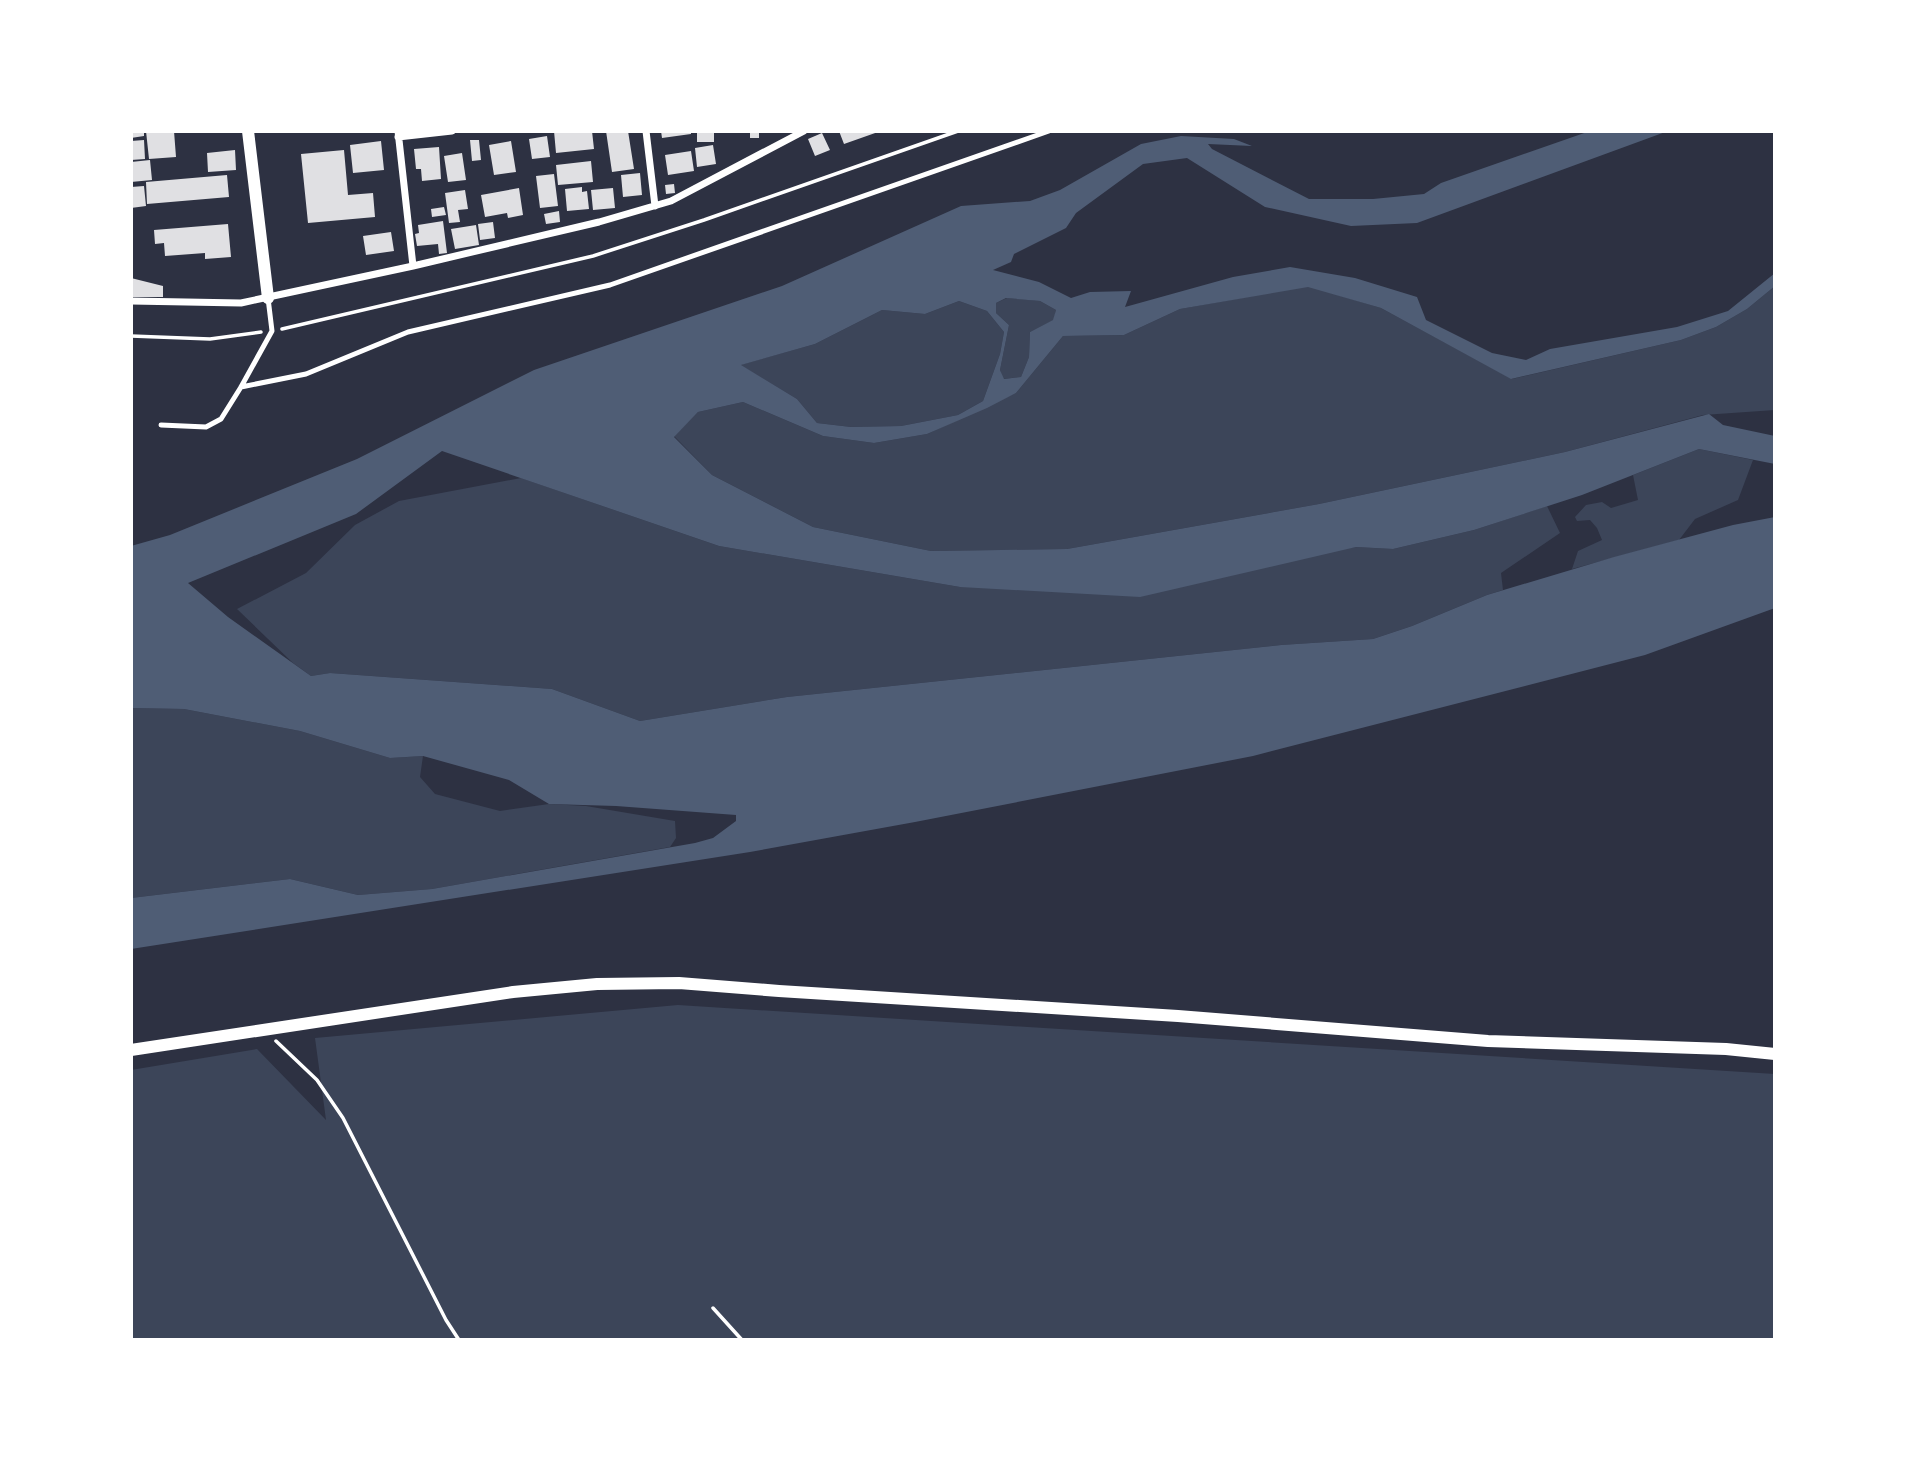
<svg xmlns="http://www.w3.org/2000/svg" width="1906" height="1471" font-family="Bitter,serif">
<rect width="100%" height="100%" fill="#2d3142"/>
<path fill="#3c4559" d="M1308,286L1381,308L1512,379L1681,340L1716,327L1747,309L1775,286V410L1703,415L1565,452L1319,504L1067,549L931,551L813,527L712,475L674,436L698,412L743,402L823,436L874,443L927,434L1016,393L1063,336L1124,335L1180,309Z
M1007,298L1040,301L1056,310L1054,320L1030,332L1029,357L1021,377L1003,379L1000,370L1009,325L996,313V303Z
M959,301L987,311L1004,332L1000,354L983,401L958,415L901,426L851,427L817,423L797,399L740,365L815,344L882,310L925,314Z
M1699,449L1753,460L1738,500L1695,519L1679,540L1572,569L1578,551L1602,540L1597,528L1590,520L1577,521L1575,517L1586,505L1602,502L1611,508L1638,500L1633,475Z
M521,478L719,546L960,587L1356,547L1393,549L1474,530L1547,506L1560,533L1501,573L1503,590L1487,595L1412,626L1373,639L1281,645L787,697L640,721L552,689L330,673L311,676L293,663L237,609L306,573L355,525L399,501Z
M131,708L184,709L300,731L390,758L423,756L420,777L435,794L500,811L549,804L586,806L675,821L676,838L670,847L432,889L358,895L290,879L131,898Z
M678,1005L1775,1074V1340H131V1070L257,1049L326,1120L315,1038Z"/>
<path fill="#4f5d75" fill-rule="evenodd" d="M1590,131H1668L1417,223L1351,226L1265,207L1187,158L1143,164L1076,213L1066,228L1014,254L1011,262L993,270L1039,282L1071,298L1090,292L1131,291L1125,307L1233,277L1290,267L1355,278L1417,297L1426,320L1492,353L1526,360L1550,349L1677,327L1728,311L1775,273V286L1747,309L1716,327L1681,340L1511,379L1381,308L1308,287L1180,309L1124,335L1063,336L1016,393L987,408L927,434L874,443L823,436L743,402L698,412L674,437L712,475L813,527L931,551L1067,549L1319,504L1565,452L1709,414L1723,425L1775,436V464L1699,449L1582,495L1474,530L1393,549L1356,547L1140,597L960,587L719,546L442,451L356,514L188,583L228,617L311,676L330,673L552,689L640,721L787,697L1281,645L1373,639L1412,626L1487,595L1614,557L1733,525L1775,517V608L1645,655L1253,756L915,822L750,852L131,949V898L290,879L358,895L432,889L695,843L713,838L736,821V815L616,806L549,804L509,780L423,756L390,758L300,731L184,709L131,708V546L170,535L357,459L534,370L782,286L961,206L1030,201L1060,190L1141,144L1181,136L1234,139L1252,146L1208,144L1212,149L1309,199H1373L1424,194L1441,183ZM1006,298L1040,301L1056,310L1053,320L1030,332L1029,357L1021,377L1004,379L1000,370L1009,325L996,313V303ZM959,301L987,311L1004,332L1000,354L983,401L958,415L901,426L851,427L817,423L797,399L741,365L815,344L882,310L925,314Z"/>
<path fill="#e0e0e3" d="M131,131H144V136L131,138Z
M146,131H174L176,157L149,159Z
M554,131H592L594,149L556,153Z
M606,131H628L634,169L612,172Z
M661,131H691V134L662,138Z
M697,131H714V142H697Z
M750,131H759V138H750Z
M839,131H878V132L844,144Z
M822,133L830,150L815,156L808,139Z
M547,136L550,157L532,159L529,139Z
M144,140L145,159L131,160V141Z
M470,140H479L481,160L472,161Z
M381,141L384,170L353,173L350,145Z
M511,141L516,172L494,175L489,145Z
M713,145L716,164L697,167L695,148Z
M439,147L441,179L422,181L421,169H416L414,149Z
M235,150L236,170L208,172L207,153Z
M344,150L348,195L373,193L375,217L308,223L301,154Z
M691,151L694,171L668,175L665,155Z
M462,153L466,180L448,182L444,156Z
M150,160L152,180L131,182V162Z
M591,161L593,182L558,185L556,165Z
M640,173L642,195L623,197L621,175Z
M554,174L558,206L540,208L536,176Z
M227,175L229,197L147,204L146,182Z
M674,184L675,193L666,194L665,185Z
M144,186L146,206L131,208V187Z
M582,187V192L587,191L589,209L567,211L565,189Z
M519,188L523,215L508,218L507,213L485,217L481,195Z
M613,188L615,208L593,210L591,190Z
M465,190L468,209L458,210L460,222L449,223L445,193Z
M444,207L446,215L432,217L431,209Z
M559,211L560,222L546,224L544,214Z
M443,221L447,253L439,254L438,244L417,246L415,234L419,233L418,225Z
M493,222L495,238L480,240L478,224Z
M228,224L231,257L205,259V253L165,256L164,243L155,244L154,230Z
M476,225L479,245L455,249L451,229Z
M391,232L394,251L366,255L363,236Z
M131,278L163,286V297H131Z"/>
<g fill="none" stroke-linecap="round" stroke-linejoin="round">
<path stroke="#fff" stroke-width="3.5" d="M282,329L593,256L704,220L958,131
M131,336L210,339L261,332
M276,1041L317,1080L343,1118L446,1320L459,1340
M713,1308L742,1340"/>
<path stroke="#fff" stroke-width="5" d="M241,387L306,374L408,332L610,285L1049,131
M161,425L206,427L221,419L241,387L272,331L268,298"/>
<path stroke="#fff" stroke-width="7" d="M398,131L413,266L599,222L671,201L804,131
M646,131L655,206
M398,137L452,131
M131,301L241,303L413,266"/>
<path stroke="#fff" stroke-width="12" d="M248,131L268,298
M131,1050L513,992L597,984L679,983L779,991L1178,1016L1488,1041L1726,1049L1775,1054"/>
</g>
<rect width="1906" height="1471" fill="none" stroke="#ffffff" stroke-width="266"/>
</svg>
